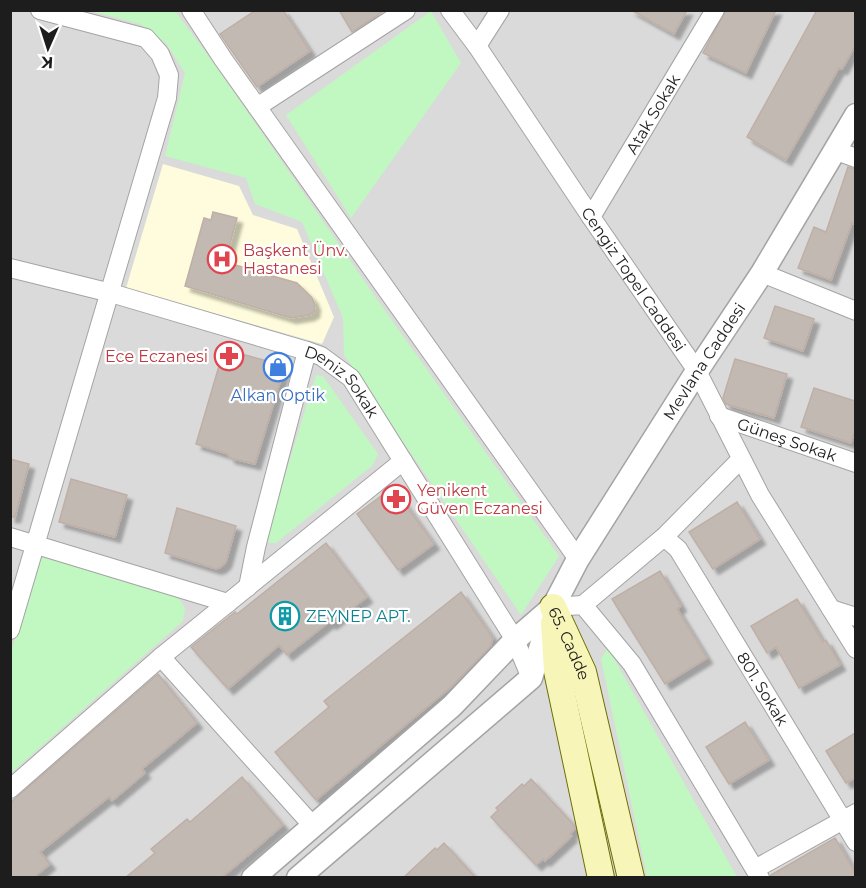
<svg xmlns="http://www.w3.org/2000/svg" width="866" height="888" font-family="Montserrat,sans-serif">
<defs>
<filter id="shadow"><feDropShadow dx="5.5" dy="5.5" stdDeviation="1.5" flood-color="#0004"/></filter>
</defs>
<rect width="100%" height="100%" fill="#eeeae3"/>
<path fill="#dbdada" d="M10,11H855V877H11Z"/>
<path fill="#fefcdc" d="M163,164L239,186L253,215L297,229L334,317L322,344L126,288Z"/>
<path fill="#c1f7c1" d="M90,11H175L213,62L374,295L559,556L521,615L344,355L343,318L302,222L255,204L246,178L165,156L185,73L166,43L140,24Z
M431,11L461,63L351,218L286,115Z
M316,375L323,376L378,454L373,465L276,543H269L266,537Z
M44,556L173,595L181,601L185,609L183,621L11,773V653L34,568Z
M608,648L737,877H647L601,659Z"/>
<path fill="#c2b9b3" stroke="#bfafa6" stroke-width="1.5" filter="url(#shadow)" d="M256,10H283L310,51L257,87L220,34Z
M339,10H385L352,32Z
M631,10H687L674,34Z
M726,10H776L746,73L703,53Z
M817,10H855V46L842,69L839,68L786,160L747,137Z
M848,167L855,169V224L852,223L831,280L798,268L814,227L826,232Z
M213,212L237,218L225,262L297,283L312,298L315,305L314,312L309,315L291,318L185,286L204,218L211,220Z
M775,306L814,319L803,351L764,338Z
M224,349L285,366L255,464L230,458L228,454L196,444Z
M735,359L787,374L774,418L726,404L723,398Z
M814,388L855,401V430L851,443L801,427Z
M10,459L29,464L15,517H10Z
M71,479L127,495L115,537L59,522Z
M393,487L434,544L398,570L357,514Z
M737,502L760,539L713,569L689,532Z
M177,508L236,526L226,562L221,567L216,569L165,553Z
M326,543L367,597L331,624L329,622L287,655L279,645L228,689L191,647L235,612L237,614Z
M660,571L681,606L677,609L707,658L665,684L612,599Z
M461,592L493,638L490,647L451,687L316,800L275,752L329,707L324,701Z
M797,599L823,642L826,640L840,665L799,688L776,647L767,653L751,626Z
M158,674L197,723L142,769L145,773L112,801L109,797L40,852L50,864L33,878H10V803Z
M745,722L769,760L729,784L706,747Z
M855,733V778L846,783L826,751Z
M242,777L283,825L245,858L221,878H125L155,853L151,849L187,819L190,822Z
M531,779L574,825L575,829L570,834L572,836L545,861L543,859L536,865L491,817L498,810L496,808L522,784L524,786Z
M835,838L855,872V878H771V875Z
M444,843L476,878H403L435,848L437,850Z"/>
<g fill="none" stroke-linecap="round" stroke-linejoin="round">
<g stroke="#a4a4a4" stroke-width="20">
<g id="minor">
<path d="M191,10L223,59L578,559"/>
<path id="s1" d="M450,10L477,46L591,217L697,371L760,495L856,649"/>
<path d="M477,46L500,10"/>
<path d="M257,107L406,10"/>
<path d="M834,150L856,158"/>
<path id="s2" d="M591,217L715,10"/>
<path id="s3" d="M10,268L111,293L307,351L321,356L351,378L515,640L531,678"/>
<path d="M762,273L856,311"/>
<path id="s4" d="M719,416L856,463"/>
<path d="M10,537L228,603"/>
<path id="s5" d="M664,537L678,549L856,842"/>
<path d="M248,587L256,547L307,351"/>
<path d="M583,605L664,537L741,459"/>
<path d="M553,607L583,605L632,664L760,878"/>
<path d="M831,609L856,617"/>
<path d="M10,630L167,98L169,75L160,54L146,38L40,10"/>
<path d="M161,657L313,826"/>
<path d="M10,789L161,657L403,461"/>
<path d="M755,869L856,813"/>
</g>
</g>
<g stroke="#a4a4a4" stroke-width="25">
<g id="tertiary">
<path d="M253,878L452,706L515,640L553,607"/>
<path id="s6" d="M298,878L531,678L553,607L578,559L697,371L762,273L856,115"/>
</g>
</g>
<g stroke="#6c7008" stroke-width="28">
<g id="secondary">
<path id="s7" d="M553,607L583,672L631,878"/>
<path d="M554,623L557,671L601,878"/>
</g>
</g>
<use href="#minor" stroke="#fff" stroke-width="18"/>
<use href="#tertiary" stroke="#fff" stroke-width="22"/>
<use href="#secondary" stroke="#f7f6b8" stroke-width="26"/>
</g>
<defs>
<g id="hospital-ring" transform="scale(1.5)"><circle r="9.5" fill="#fff" stroke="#e0444e" stroke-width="1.5"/><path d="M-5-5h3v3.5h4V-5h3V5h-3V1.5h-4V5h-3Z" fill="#e0444e"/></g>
<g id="pharmacy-ring" transform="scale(1.5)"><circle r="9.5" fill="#fff" stroke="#e0444e" stroke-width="1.5"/><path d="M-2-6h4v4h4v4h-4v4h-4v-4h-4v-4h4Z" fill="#e0444e"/></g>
<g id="shop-ring" transform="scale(1.5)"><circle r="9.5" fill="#fff" stroke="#3f7fe0" stroke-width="1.5"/><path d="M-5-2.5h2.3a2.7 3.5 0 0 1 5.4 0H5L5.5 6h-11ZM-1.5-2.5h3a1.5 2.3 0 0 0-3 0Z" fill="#3f7fe0"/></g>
<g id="building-ring" transform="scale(1.5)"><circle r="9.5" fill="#fff" stroke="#0f9aa8" stroke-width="1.5"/><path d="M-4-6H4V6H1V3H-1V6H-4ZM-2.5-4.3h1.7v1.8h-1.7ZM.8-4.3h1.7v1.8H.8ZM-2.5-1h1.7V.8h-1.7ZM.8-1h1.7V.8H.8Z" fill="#0f9aa8"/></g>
</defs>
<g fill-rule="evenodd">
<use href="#hospital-ring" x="222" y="259"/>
<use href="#pharmacy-ring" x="229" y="356"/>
<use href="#shop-ring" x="278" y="367"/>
<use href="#pharmacy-ring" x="396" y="499"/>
<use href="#building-ring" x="285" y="616"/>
</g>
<g text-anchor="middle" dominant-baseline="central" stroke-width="4.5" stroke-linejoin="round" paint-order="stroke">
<g font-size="16" fill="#1d1d1d" stroke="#fff">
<text stroke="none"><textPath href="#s2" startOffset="120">Atak Sokak</textPath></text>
<text stroke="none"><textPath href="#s1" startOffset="326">Cengiz Topel Caddesi</textPath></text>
<text stroke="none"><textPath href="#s6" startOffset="670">Mevlana Caddesi</textPath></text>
<text stroke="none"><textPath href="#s3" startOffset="356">Deniz Sokak</textPath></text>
<text stroke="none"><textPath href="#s4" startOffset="72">Güneş Sokak</textPath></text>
<text stroke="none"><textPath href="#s7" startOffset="40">65. Cadde</textPath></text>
<text stroke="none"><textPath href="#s5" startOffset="182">801. Sokak</textPath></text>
</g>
<g font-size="16" fill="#be3a42" stroke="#fff" text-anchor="start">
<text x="243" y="250">Başkent Ünv.<tspan x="243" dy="18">Hastanesi</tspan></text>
<text x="208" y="356" text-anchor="end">Ece Eczanesi</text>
<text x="417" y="490">Yenikent<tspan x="417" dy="18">Güven Eczanesi</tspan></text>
</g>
<g font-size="16" fill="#366cbe" stroke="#fff">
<text x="278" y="395">Alkan Optik</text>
</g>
<g font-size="16" fill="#0d838f" stroke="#fff" text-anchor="start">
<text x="306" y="616">ZEYNEP APT.</text>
</g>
</g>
<rect width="866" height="888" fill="none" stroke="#1d1d1d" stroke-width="24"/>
<g transform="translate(48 48) rotate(183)" stroke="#ffffff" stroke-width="4.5" paint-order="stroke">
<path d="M0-4.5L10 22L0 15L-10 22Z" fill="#1d1d1d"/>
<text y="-9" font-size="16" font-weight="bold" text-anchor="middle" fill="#1d1d1d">K</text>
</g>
</svg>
